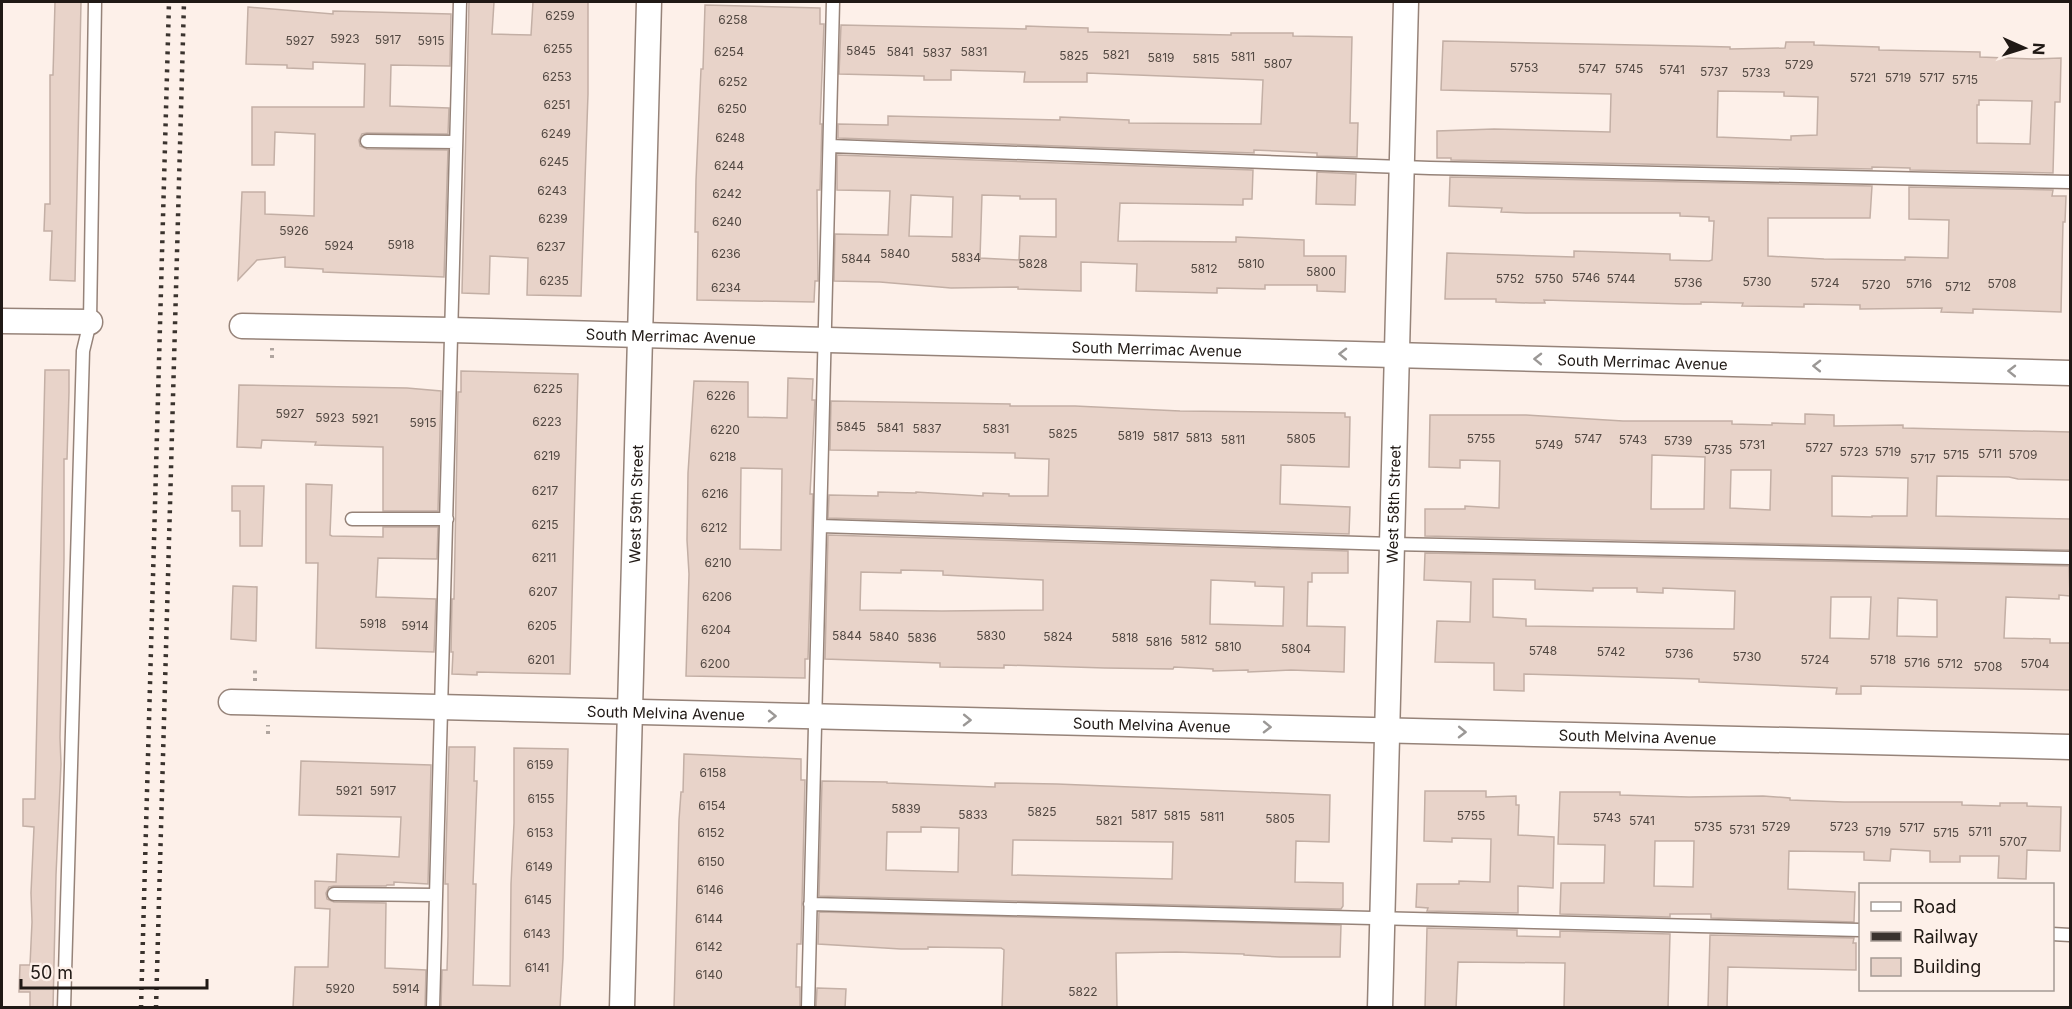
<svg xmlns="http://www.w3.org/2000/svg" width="2072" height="1009" font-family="Inter,sans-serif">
<rect width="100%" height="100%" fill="#fdf0e9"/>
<path fill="#e8d3c9" stroke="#c3afa5" stroke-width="1.5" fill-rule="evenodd" d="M55,2H81L75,281L50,280L52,231H44L45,204H50V75H53Z
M469,2H494L492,34L531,35L533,2H588V94L581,296L527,295L528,258L490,256L489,294L462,293Z
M705,5L820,8V24H824L820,124H822L820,190H817L818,281H815L814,302L697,300L698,232H695L696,180L701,69H703Z
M248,7L333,14V11L451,14L450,66L391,65L390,106L449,108L448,134L367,133L362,134L359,140L360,146L367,149L448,150L444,277L323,272V269L285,267V257L257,260L238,280L242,192H265V214L314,216L315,134L275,132L274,165H252V107H364L365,64L313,62V69L287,68V65L246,64Z
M841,25L1026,29V26L1054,27L1088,28V32L1231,35V33H1293V36L1352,37L1350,123H1358L1357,157L1317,156V153L1254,150V153L838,138V124L888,125V116L1060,120V117L1129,120V123L1261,124L1263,80L1087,73V82H1024L1025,72L951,70V80H924V76H922L839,74Z
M1443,41L1688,46L1730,47V49L1785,48L1786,42H1814V45L1879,47V50L1980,52V57L2033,59L2061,58L2060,102H2055L2053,173L1910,170V168L1872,167V169L1451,160V158H1437V131L1494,129L1610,132L1611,94L1441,90ZM1718,91L1784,92V96L1818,97L1817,135L1791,136V140L1717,137ZM1979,100L2032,101L2030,144L1977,143V105H1979Z
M837,155L1253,170L1252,199H1243V205L1120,203L1118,241L1236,242V237L1304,240V256H1346L1345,292L1317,291V285H1265V289L1217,288V293L1136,291L1137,264L1081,262V291L1018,289V287L951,288L880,282L834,281L835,234L888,235L890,191L837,190ZM911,195L953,197L952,237L909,236ZM982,195L1020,196V199H1056V237L1020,236L1019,260L980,258Z
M1317,172L1356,174L1355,205L1316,204Z
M1450,177L1872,186L1870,218H1768V256L1824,259L1905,260V257L1948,258L1949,220L1909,219V187L2053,190L2052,196H2066L2065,222H2063L2061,312L1973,309V313L1941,312L1942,308L1860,309V305L1804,304V307L1742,306L1743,303L1701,302V304H1684L1544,300L1545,303H1530L1496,302V299H1445L1447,253L1574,257V251L1608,252L1670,254V260L1709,261L1712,260L1714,221H1709V217L1680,216V213H1527L1501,212L1502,208L1449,206Z
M45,370H69V392L67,459H64V559L60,738L61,764L56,875L53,1008H30V992H19L20,965H30L32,922L31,893L34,827L23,826V799H35Z
M461,371L578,374L570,674L477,672V675L452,674L453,652H451L452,599H454L458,392H461Z
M788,378L813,379L812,400H815L810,494H813L808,659H805V678L686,676L689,574L687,540L688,473L694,381L748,382V417L787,418ZM741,468L782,469L781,550L740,549Z
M239,385L407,388L441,391L438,511H383V447L315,445L316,442L262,440L261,448L237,447Z
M831,401L1010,404V406H1075L1180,411L1345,413V417H1350L1349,467L1281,465L1280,504L1350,507L1349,534L828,518L829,495L878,496V492L916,493V492L983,496V493L1009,494V496H1048L1049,459L1015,458V453L830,450Z
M1805,414L1834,415V426L1903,425V428L2070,432V480L2018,479L2009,477L1937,476L1936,516L2070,519V550L1425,536V509H1465V506L1499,508L1500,461L1460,460V468L1429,467L1430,415H1526L1623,421H1732V424L1772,425V423L1805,424ZM1652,455L1705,457L1704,509H1651ZM1731,470H1771L1770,510L1730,508ZM1832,476L1908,478L1907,516H1872V517L1832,516Z
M306,484L332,485L330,535L332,536L383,537V527H438L437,559L378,558L376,597L436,599L434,652L316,648L318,563H306Z
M232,486H264L262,546H240V511H232Z
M828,535L1348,551V573H1312V582H1308L1307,626L1345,627L1344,672L1291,670L1248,672V670L1213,671V669L1174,667L1173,669L1105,668L1004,665V668L940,667V663L825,659ZM901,570L943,571V575L1043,580V610L942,611L860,610L861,572L901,573ZM1211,580L1255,582V586L1284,587L1283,626L1210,624Z
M1425,553L2069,566L2070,596L2059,595V599L2006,597L2004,638L2050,639V643H2070V690L1861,686V694H1836L1837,688L1699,682V679L1524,674V691L1494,690V663L1435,662L1437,621L1470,622L1471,582L1424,580ZM1493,579L1535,580V589L1593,591V588H1637V592L1663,593V588L1735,591L1734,629L1526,626V619L1493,617ZM1831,597H1871L1869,639L1830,638ZM1898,598L1937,600V637L1897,636Z
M233,586L257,587L256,641L231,639Z
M449,747H475L474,781H477L473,884H476L473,985L510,986L511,884L514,823V748L568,749L563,958L560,1008H441L442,970H447L448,936V884H445Z
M684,754L801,759V780H805L801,944H797L796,987H800V1008H674L679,820L681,792H683Z
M301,761L431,765L428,884L394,882V885H387L386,886H334L329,887L326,893L327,899L334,902L386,903L385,968L426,970L425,1008H293L295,967H328L330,909L315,908V881L336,882L337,854L399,857L401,817L299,815Z
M822,781L887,782V783L995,787V783L1057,784L1330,795L1329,842L1296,841L1295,882L1343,883V906L1341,909L819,896ZM921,827L959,828L958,872L886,870L887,832H921ZM1013,840L1173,842L1172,879L1012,875Z
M1425,791H1486V797L1516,796V805H1519L1518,835L1554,837L1553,888L1518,886V913L1427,911L1428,908L1416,907L1417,884H1459V881L1490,882L1491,839L1452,838V842L1424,841Z
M1560,792H1620V795L1689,797L1763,796L1790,798V800L1844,802H1962V805L2000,806V803H2027V806L2061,807L2060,851L2027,850L2026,879L1998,878L1999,856H1960V862H1930V851L1891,849L1890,861L1864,860V852L1789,851L1788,889L1855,892L1854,922L1711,918V914H1670V917L1560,914L1561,883H1604L1605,845L1558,844ZM1655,841H1694L1693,887L1654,886Z
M819,912L1341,925L1340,957H1280L1244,955V954L1176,952L1116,953L1117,1008H1002L1004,950L1001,948L928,947V949H901L818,944Z
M1427,928L1517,930V936L1560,937V931L1670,934L1668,1008H1564L1565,963L1458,962L1456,1008H1425Z
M1710,935L1854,938L1853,943H1856V970L1728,967L1727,1008H1708Z
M817,988L846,989L845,1008H816Z"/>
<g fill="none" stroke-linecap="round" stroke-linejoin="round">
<g stroke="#968379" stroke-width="15">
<path id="lane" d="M367,141L456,142
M830,146L1430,168L2070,182
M352,519H447
M820,526L1392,544L2070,558
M334,894L436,895
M810,904L1860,930
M2052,934L2070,935
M64,1008L83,351L90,322L95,2
M433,1008L460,2
M808,1008L833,2"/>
</g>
<g stroke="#968379" stroke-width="27">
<g id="street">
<path d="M2,321L90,322"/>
<path id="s1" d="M242,326L451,330L2070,373"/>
<path id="s2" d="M231,702L2070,747"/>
<path id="s3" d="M622,1008L649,2"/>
<path id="s4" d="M1380,1008L1406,2"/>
</g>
</g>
<path stroke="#b0a59f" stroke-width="4" stroke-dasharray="3 4.5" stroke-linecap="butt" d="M272,358V348
M255,681V670
M268,734V725"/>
<use href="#lane" stroke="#fff" stroke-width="12"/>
<use href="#street" stroke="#fff" stroke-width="24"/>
<path stroke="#3a332e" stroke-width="4.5" stroke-dasharray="3 6" stroke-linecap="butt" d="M141,1008L169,2
M156,1008L184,2"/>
</g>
<defs><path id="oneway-chevron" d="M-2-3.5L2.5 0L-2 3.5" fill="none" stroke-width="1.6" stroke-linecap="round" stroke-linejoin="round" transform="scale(1.5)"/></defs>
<g stroke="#9b9896">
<use href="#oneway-chevron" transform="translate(1343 354) rotate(-179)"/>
<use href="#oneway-chevron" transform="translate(1538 359) rotate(-179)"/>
<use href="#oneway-chevron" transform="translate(1817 366) rotate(-179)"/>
<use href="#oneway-chevron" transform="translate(2012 371) rotate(-179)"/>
<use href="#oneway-chevron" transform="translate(772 716) rotate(1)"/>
<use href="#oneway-chevron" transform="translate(967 720) rotate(1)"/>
<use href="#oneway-chevron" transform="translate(1267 727) rotate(1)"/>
<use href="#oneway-chevron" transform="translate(1462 732) rotate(1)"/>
</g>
<g text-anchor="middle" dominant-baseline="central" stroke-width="4.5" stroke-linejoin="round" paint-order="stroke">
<g font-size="12" fill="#524842">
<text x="560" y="15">6259</text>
<text x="733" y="19">6258</text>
<text x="345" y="38">5923</text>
<text x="388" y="39">5917</text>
<text x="300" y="40">5927</text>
<text x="431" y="40">5915</text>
<text x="558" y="48">6255</text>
<text x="861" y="50">5845</text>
<text x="729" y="51">6254</text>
<text x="900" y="51">5841</text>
<text x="974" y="51">5831</text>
<text x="937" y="52">5837</text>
<text x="1116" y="54">5821</text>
<text x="1074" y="55">5825</text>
<text x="1243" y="56">5811</text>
<text x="1161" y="57">5819</text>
<text x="1206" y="58">5815</text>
<text x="1278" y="63">5807</text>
<text x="1799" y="64">5729</text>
<text x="1524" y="67">5753</text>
<text x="1592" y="68">5747</text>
<text x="1629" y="68">5745</text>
<text x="1672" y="69">5741</text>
<text x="1714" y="71">5737</text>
<text x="1756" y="72">5733</text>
<text x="557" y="76">6253</text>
<text x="1863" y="77">5721</text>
<text x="1898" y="77">5719</text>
<text x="1932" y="77">5717</text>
<text x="1965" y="79">5715</text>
<text x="733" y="81">6252</text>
<text x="557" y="104">6251</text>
<text x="732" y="108">6250</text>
<text x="556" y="133">6249</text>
<text x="730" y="137">6248</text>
<text x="554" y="161">6245</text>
<text x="729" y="165">6244</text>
<text x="552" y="190">6243</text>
<text x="727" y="193">6242</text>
<text x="553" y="218">6239</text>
<text x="727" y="221">6240</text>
<text x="294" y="230">5926</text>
<text x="401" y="244">5918</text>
<text x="339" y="245">5924</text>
<text x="551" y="246">6237</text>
<text x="726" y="253">6236</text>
<text x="895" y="253">5840</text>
<text x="966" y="257">5834</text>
<text x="856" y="258">5844</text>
<text x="1033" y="263">5828</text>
<text x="1251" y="263">5810</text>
<text x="1204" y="268">5812</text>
<text x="1321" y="271">5800</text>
<text x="1586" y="277">5746</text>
<text x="1510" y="278">5752</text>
<text x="1549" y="278">5750</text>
<text x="1621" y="278">5744</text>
<text x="554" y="280">6235</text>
<text x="1757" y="281">5730</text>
<text x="1688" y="282">5736</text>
<text x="1825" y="282">5724</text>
<text x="1919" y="283">5716</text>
<text x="2002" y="283">5708</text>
<text x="1876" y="284">5720</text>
<text x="1958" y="286">5712</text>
<text x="726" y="287">6234</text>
<text x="548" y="388">6225</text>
<text x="721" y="395">6226</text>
<text x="290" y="413">5927</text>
<text x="330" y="417">5923</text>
<text x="365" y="418">5921</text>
<text x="547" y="421">6223</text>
<text x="423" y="422">5915</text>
<text x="851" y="426">5845</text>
<text x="890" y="427">5841</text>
<text x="927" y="428">5837</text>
<text x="996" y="428">5831</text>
<text x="725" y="429">6220</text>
<text x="1063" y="433">5825</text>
<text x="1131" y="435">5819</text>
<text x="1166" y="436">5817</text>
<text x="1199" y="437">5813</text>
<text x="1301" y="438">5805</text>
<text x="1481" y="438">5755</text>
<text x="1588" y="438">5747</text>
<text x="1233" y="439">5811</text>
<text x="1633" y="439">5743</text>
<text x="1678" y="440">5739</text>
<text x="1549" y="444">5749</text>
<text x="1752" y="444">5731</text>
<text x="1819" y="447">5727</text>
<text x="1718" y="449">5735</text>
<text x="1854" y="451">5723</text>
<text x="1888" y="451">5719</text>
<text x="1990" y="453">5711</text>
<text x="1956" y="454">5715</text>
<text x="2023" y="454">5709</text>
<text x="547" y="455">6219</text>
<text x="723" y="456">6218</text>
<text x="1923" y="458">5717</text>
<text x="545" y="490">6217</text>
<text x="715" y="493">6216</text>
<text x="545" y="524">6215</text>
<text x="714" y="527">6212</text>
<text x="544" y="557">6211</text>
<text x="718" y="562">6210</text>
<text x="543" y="591">6207</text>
<text x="717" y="596">6206</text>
<text x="373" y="623">5918</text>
<text x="415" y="625">5914</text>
<text x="542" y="625">6205</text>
<text x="716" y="629">6204</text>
<text x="847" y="635">5844</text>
<text x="991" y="635">5830</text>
<text x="884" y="636">5840</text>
<text x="1058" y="636">5824</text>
<text x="922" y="637">5836</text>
<text x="1125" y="637">5818</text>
<text x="1194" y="639">5812</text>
<text x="1159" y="641">5816</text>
<text x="1228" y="646">5810</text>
<text x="1296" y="648">5804</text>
<text x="1543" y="650">5748</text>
<text x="1611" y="651">5742</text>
<text x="1679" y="653">5736</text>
<text x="1747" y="656">5730</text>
<text x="541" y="659">6201</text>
<text x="1815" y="659">5724</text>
<text x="1883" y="659">5718</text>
<text x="1917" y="662">5716</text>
<text x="715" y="663">6200</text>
<text x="1950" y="663">5712</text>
<text x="2035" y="663">5704</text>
<text x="1988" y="666">5708</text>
<text x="540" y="764">6159</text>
<text x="713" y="772">6158</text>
<text x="349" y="790">5921</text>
<text x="383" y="790">5917</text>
<text x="541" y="798">6155</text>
<text x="712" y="805">6154</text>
<text x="906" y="808">5839</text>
<text x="1042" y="811">5825</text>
<text x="973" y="814">5833</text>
<text x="1144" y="814">5817</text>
<text x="1177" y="815">5815</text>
<text x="1471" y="815">5755</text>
<text x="1212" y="816">5811</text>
<text x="1607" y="817">5743</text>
<text x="1280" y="818">5805</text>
<text x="1109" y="820">5821</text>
<text x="1642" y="820">5741</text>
<text x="1708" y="826">5735</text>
<text x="1776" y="826">5729</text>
<text x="1844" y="826">5723</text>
<text x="1912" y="827">5717</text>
<text x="1742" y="829">5731</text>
<text x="1878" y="831">5719</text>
<text x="1980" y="831">5711</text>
<text x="540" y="832">6153</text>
<text x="711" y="832">6152</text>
<text x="1946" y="832">5715</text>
<text x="2013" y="841">5707</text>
<text x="711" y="861">6150</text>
<text x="539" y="866">6149</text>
<text x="710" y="889">6146</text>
<text x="538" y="899">6145</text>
<text x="709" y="918">6144</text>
<text x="537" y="933">6143</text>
<text x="709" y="946">6142</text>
<text x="537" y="967">6141</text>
<text x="709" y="974">6140</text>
<text x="340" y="988">5920</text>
<text x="406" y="988">5914</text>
<text x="1083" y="991">5822</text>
</g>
<g font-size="15" fill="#201915" stroke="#fdf0e9">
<text stroke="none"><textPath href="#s1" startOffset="429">South Merrimac Avenue</textPath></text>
<text stroke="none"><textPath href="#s1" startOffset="915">South Merrimac Avenue</textPath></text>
<text stroke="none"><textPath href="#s1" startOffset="1401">South Merrimac Avenue</textPath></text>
<text stroke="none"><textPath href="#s3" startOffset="504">West 59th Street</textPath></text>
<text stroke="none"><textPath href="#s4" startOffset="504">West 58th Street</textPath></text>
<text stroke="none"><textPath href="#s2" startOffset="435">South Melvina Avenue</textPath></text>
<text stroke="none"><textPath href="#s2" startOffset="921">South Melvina Avenue</textPath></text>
<text stroke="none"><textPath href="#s2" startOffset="1407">South Melvina Avenue</textPath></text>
</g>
</g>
<rect width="2072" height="1009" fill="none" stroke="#201915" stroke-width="6"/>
<rect x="1859" y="883" width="195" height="108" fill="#fdf0e9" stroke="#a59a94" stroke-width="1.5"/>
<rect x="1871" y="902" width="30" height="9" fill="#ffffff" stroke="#a59a94" stroke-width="1.5"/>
<text x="1913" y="913" font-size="18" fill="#201915">Road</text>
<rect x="1871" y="932" width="30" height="9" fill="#3a332e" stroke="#a59a94" stroke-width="1.5"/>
<text x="1913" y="943" font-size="18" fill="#201915">Railway</text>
<rect x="1871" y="958" width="30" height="18" fill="#e8d3c9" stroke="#a59a94" stroke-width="1.5"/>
<text x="1913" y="973" font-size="18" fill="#201915">Building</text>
<g transform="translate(2024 48) rotate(93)" stroke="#fdf0e9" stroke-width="4.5" paint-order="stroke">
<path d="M0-4.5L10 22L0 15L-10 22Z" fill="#201915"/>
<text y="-9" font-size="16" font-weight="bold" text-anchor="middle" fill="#201915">N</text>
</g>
<path d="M21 979v9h186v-9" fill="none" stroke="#201915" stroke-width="3"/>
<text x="30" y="979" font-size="18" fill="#201915" stroke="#fdf0e9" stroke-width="4.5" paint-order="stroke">50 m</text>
</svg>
